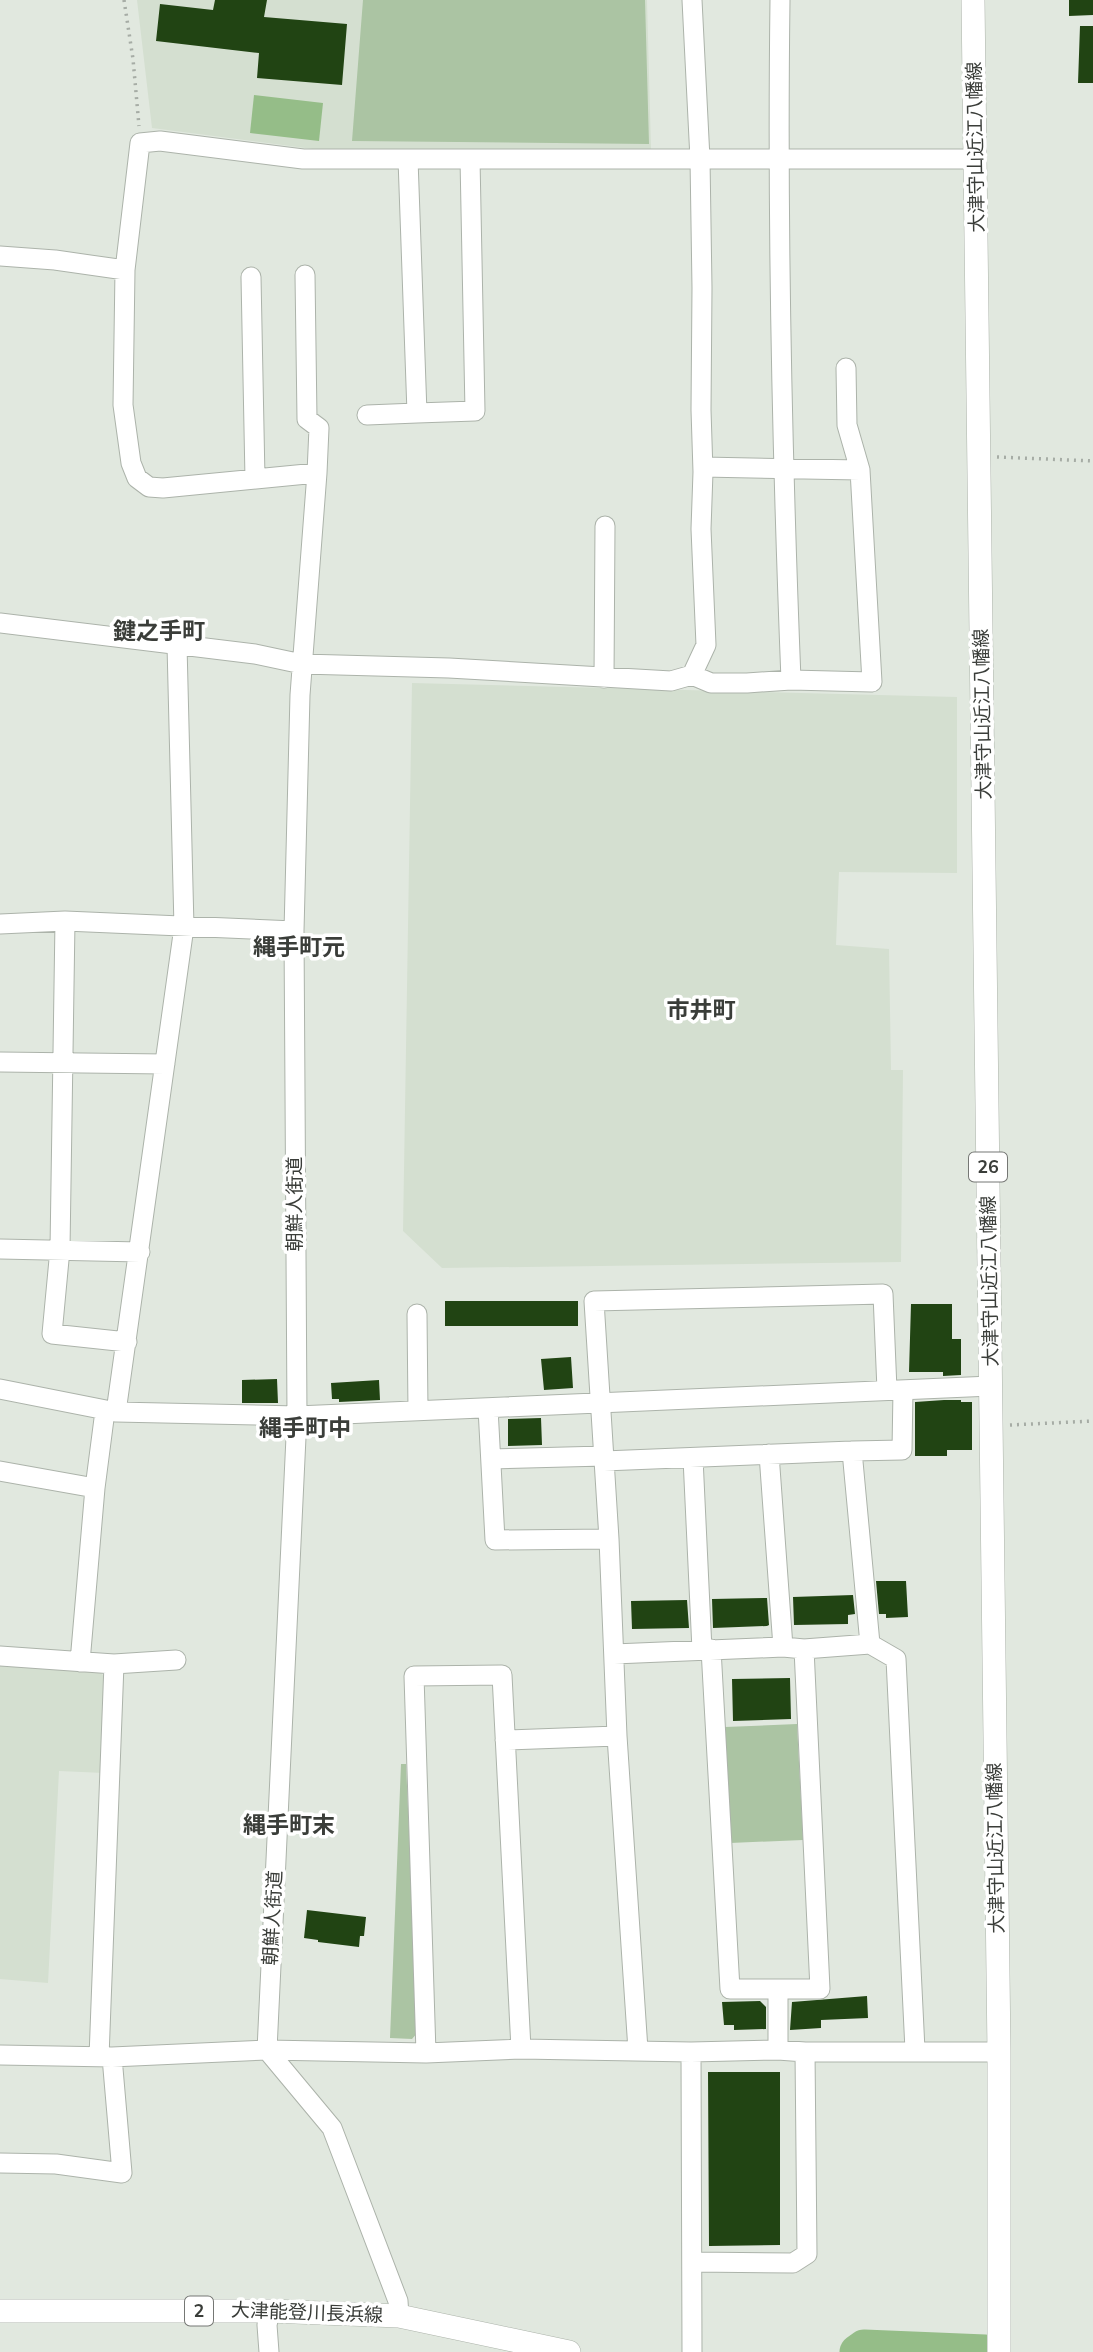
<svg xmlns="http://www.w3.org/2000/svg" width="1093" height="2352" font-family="'Nunito Sans','Noto Sans JP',sans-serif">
<rect width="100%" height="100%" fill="#e1e8df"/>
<path fill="#d4dfd0" d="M137,0H647L651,149L328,151L152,128Z
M412,683L957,697V873L839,872L836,945L889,949L891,1070H903L901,1262L442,1268L403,1231Z
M0,1663L97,1668L107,1680L104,1773L59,1771L48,1983L0,1979Z"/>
<path fill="#abc4a3" d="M363,0H645L649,144L352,141Z
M797,1724L803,1840L730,1843L725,1727Z
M401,1764H406L418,2032L412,2039L390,2038Z"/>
<path fill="#95bd88" d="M254,95L323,103L319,141L250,133Z"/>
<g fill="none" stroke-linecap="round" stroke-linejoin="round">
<path stroke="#95bd88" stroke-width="35" d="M857,2352L864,2347L985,2352"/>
</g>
<path fill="#214413" d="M215,0H267L264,17L347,24L342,85L257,78L259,53L156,41L160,4L213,10Z
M1069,0H1093V15L1069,16Z
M1080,26H1093V83H1078Z
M445,1301H578V1326H445Z
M911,1304H952V1339H961V1375L943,1376V1372H909Z
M571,1357L573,1388L544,1390L541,1359Z
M277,1379L278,1403H242V1380Z
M379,1380L380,1400L339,1402V1399H332L331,1383Z
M944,1400H961V1402H972V1450H947V1456H915V1402Z
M541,1418L542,1445L508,1446V1419Z
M876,1581H906L908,1617L886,1618V1614H879Z
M853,1595L855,1614L848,1615V1624L794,1625L793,1597Z
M767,1598L769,1625L767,1626L713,1628L712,1599Z
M687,1600L689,1628L632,1629L631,1601Z
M790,1678L791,1719L733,1721L732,1679Z
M307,1910L366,1917L364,1936H360L359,1947L318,1942V1940L304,1938Z
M867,1996L868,2018L821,2020V2028L790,2030L792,2002Z
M760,2001L766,2007V2029L734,2030V2025H724L722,2002Z
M708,2072H780V2245L709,2246Z"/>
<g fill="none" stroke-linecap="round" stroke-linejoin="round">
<g stroke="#acb3aa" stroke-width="21">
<path id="minor" d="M408,159L417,413L475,411L470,159
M976,159H303L160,141L140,143L125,270L123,405L131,463L137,478L149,487L163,488L317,473L300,695L294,931L297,1416L267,2050L426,2053L521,2049L691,2052L778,2050L805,2052H999
M0,256L55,260L125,270
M305,275L307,419L319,428L317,473
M251,277L255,479
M846,368L847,425L860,470
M367,415L417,413
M703,467L860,470L872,682L791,680C782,453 777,227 780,0
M0,623L255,654L302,664L449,668L671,681L692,675L706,645L701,529L703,472L701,410L702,288L700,159L692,0
M692,675L711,683H747L791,680
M604,678L605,526
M65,921L60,1249L52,1334L127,1342
M0,924L65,921L294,931
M0,1062L165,1064
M0,1249L140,1252
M417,1314L418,1411
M0,1389L116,1412L297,1416L991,1386
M488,1408L495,1540L609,1539
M116,1412L184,927L177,645
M769,1454L783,1647
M693,1458L702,1650
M491,1459L604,1456
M604,1461L852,1451
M0,1471L95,1488
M870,1644L852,1451L902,1450L903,1390
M711,1649L730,1989H820L804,1649
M614,1654L783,1647L804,1649L870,1644L896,1659L915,2050
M0,1656L114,1664L99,2057
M80,1662L95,1488L105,1411
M114,1664L176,1660
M505,1740L617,1736
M778,1989V2050
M638,2050L617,1736L609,1539L594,1301L883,1294L887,1390
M691,2052L692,2352
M426,2053L414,1676L502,1675L521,2049
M0,2055L112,2057L267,2050L332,2128L398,2301L399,2316
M0,2163L56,2164L122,2173L112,2057
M693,2262L793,2263L807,2254L805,2052
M269,2352L267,2325L270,2311"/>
</g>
<g stroke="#acb3aa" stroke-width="24">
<path id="major" d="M973,0L999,2052V2352
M0,2311H270L399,2316L569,2352"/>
</g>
<path stroke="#a6aca5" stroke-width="3.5" stroke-dasharray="2 5" stroke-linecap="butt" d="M124,0L133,59L139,126
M997,457L1093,461
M1010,1425L1093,1421"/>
<use href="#minor" stroke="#fff" stroke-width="19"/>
<use href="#major" stroke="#fff" stroke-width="23"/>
</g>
<g text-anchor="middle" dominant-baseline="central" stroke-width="7" stroke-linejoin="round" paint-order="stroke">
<g fill="#fff" stroke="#757774" stroke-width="2">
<rect x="969" y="1152.5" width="38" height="29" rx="5"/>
<rect x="185" y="2296.5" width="28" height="29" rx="5"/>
</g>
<g font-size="18" font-weight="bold" fill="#3a3d39">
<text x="988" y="1167">26</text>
<text x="199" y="2311">2</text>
</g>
<g font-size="19" fill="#3a3d39" stroke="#fff">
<text transform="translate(976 147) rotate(-91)">大津守山近江八幡線</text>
<text transform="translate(983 714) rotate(-91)">大津守山近江八幡線</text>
<text transform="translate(295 1204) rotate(-90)">朝鮮人街道</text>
<text transform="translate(990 1281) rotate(-91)">大津守山近江八幡線</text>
<text transform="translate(996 1848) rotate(-91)">大津守山近江八幡線</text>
<text transform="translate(273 1918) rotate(-87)">朝鮮人街道</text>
<text transform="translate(307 2313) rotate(2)">大津能登川長浜線</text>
</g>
<g font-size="23" font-weight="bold" fill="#3a3d39" stroke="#fff">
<text x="159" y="631">鍵之手町</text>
<text x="299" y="947">縄手町元</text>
<text x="701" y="1010">市井町</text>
<text x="305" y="1428">縄手町中</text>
<text x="289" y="1825">縄手町末</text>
</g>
</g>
</svg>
